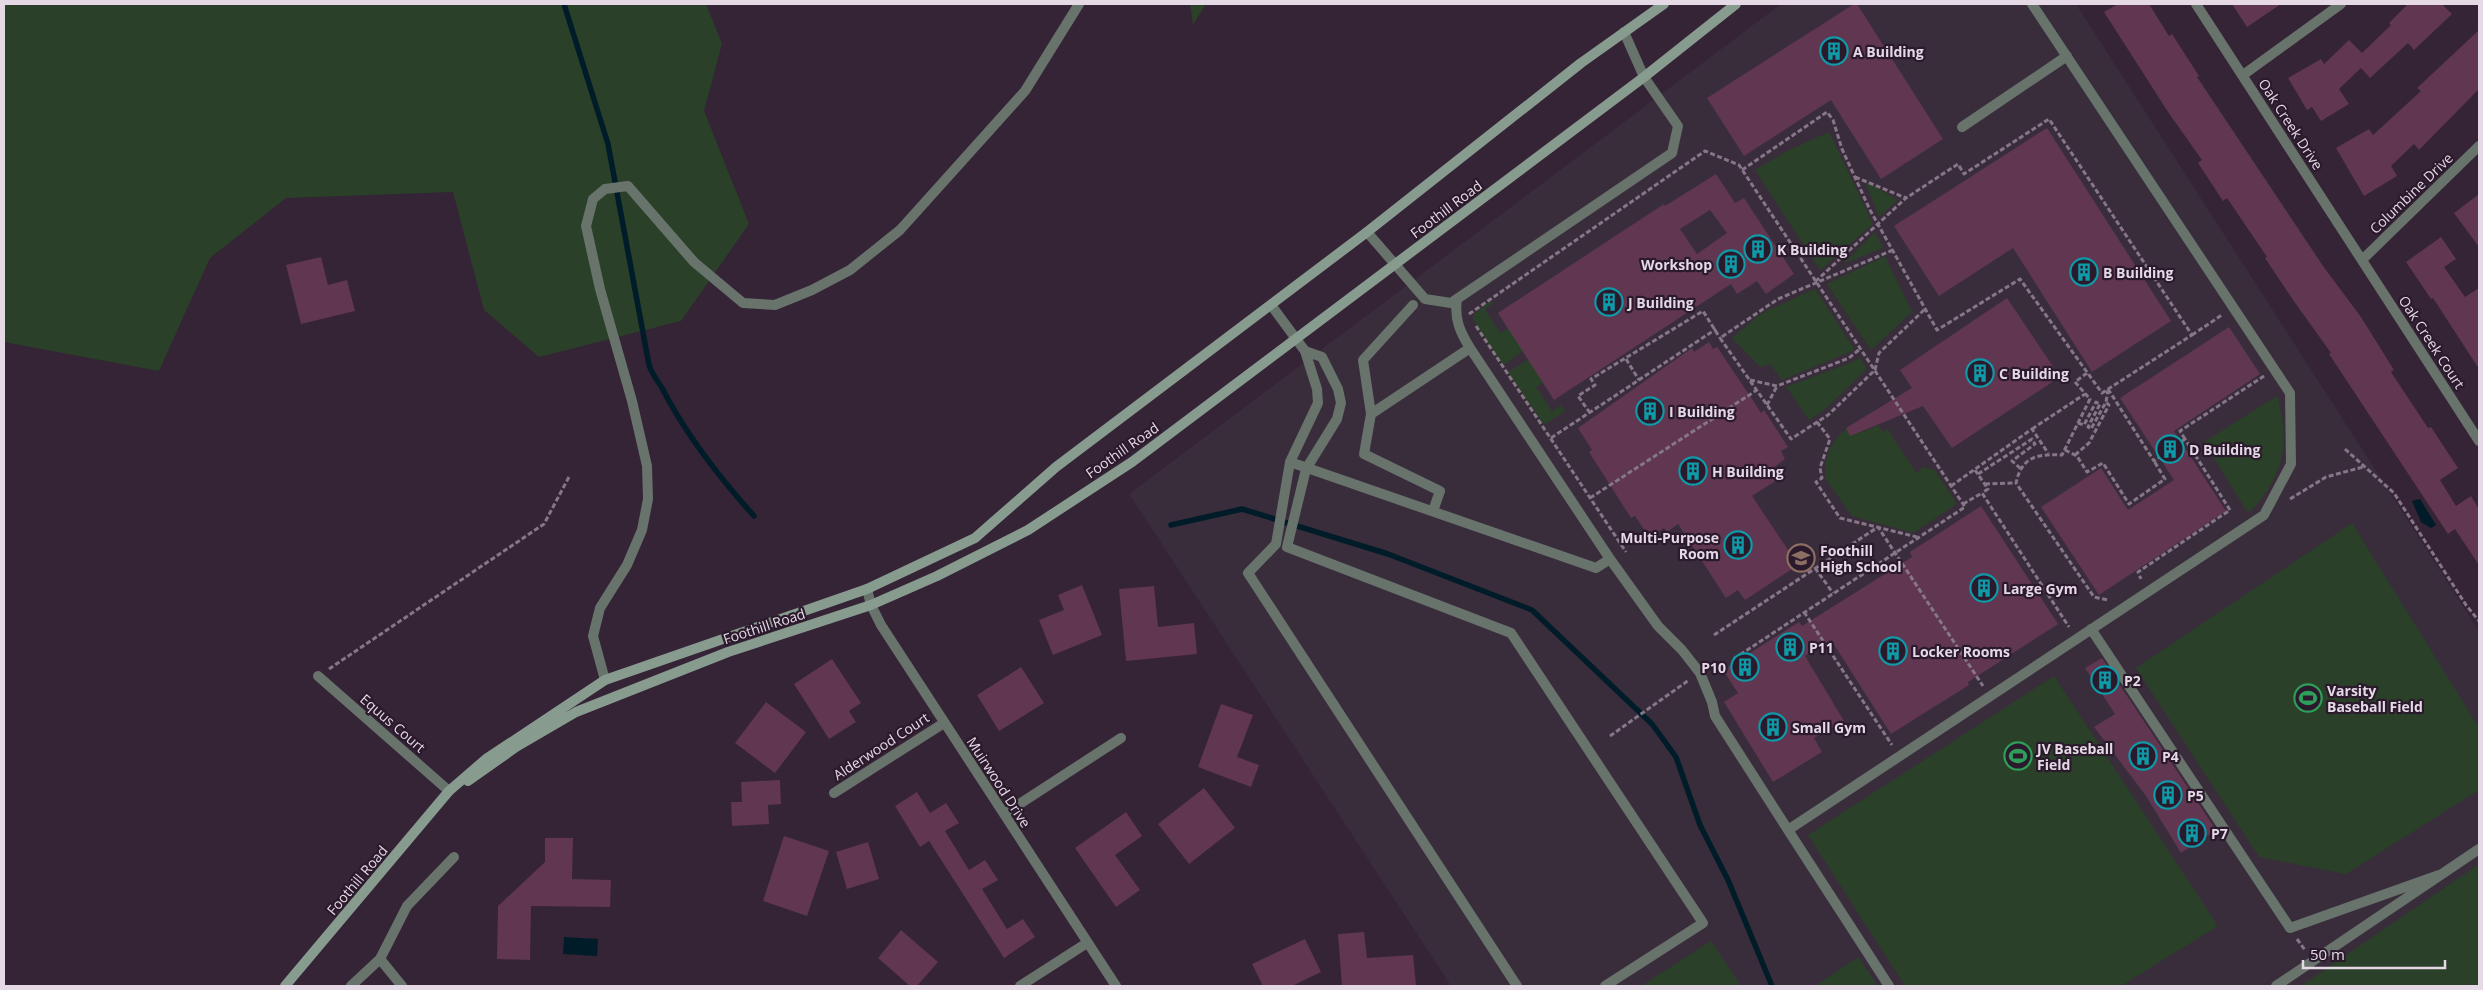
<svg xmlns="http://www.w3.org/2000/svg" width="2483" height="990" font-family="'Open Sans',sans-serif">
<rect width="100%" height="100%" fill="#352336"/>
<path fill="#392d3c" d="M1781,4H2076L2479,631V986H1451L1129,494Z"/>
<path fill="#2a4028" d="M4,4H706L722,44L704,111L749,224L681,321L539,357L484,310L453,192L286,198L210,258L159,371L4,342Z
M1190,4H1206L1193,25Z
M1829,132L1873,224L1820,270L1755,170L1787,151Z
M1865,181L1898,200L1879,217Z
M1875,232L1883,248L1843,264Z
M1885,256L1912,312L1871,350L1827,284Z
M1815,289L1855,350L1782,380L1770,364L1760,367L1732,338L1762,313Z
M1491,300L1493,303L1485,309L1500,333L1513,325L1528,348L1503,365L1473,319V315Z
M1534,356L1549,378L1536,387L1552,411L1561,405L1565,411L1544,425L1508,372Z
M1860,357L1867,369L1823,411L1809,420L1786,387L1855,361Z
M2277,396C2291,443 2284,476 2250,512L2246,510L2204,442Z
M1857,422L1863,432L1878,425L1883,432L1888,429L1916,473L1923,467L1935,470L1957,504L1913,533L1852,516L1825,478V463L1830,448L1840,434Z
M2352,523L2479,728V790L2346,874L2259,857L2136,668Z
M2054,676L2218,926L2121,986H1905L1808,835Z
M2479,864V986H2301Z
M1711,941L1741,986H1641Z
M1858,957L1878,986H1815Z"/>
<path fill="#011c29" d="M2420,499L2436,525L2431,528L2421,522L2412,501Z
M564,937L598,939L597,956L563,954Z"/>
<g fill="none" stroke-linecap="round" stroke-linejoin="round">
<path stroke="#011c29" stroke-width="5.5" d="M564,4L608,144L649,365C652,374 657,380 662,388C686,435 719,477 754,516
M1171,525L1242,509L1388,554L1532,610L1652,724L1676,757L1700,825L1728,880L1772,986"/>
</g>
<path fill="#603651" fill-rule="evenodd" d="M1854,4H1857L1943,139L1881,179L1831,100L1744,156L1707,98Z
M2118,4H2149L2169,36L2172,34L2199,76L2197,77L2323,266L2361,317L2394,370L2391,372L2428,428L2431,427L2458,468L2440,480L2456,506L2471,496L2479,509V565L2455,529L2448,534L2329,354L2331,353L2293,300L2265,258L2267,257L2227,198L2223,201L2198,163L2202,160L2168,112L2104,12Z
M2232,4H2281L2247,27Z
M2408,4H2442L2452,14L2414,50L2408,43L2370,78L2361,68L2339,89L2349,104L2321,121L2312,107L2307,110L2288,78L2321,59L2324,64L2349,40L2362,53L2391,25L2389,23Z
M2479,30V89L2419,150L2414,144L2391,166L2397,176L2364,196L2336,148L2369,129L2373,135L2421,91L2417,88Z
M2047,128L2171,321L2092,372L2013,248L1939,296L1894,226Z
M1716,174L1735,203L1744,198L1794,274L1766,294L1757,281L1737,294L1731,284L1554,400L1498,313L1664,204L1665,206ZM1710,210L1727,233L1697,254L1680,229Z
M2479,194V247L2454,213Z
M2441,237L2456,259L2444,267L2465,297L2479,288V369L2433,298L2431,299L2406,262Z
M321,257L328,285L347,280L355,311L301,324L286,265Z
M2007,298L2060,377L1952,448L1923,406L1850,436L1846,428L1912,388L1900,370Z
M2229,327L2260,374L2174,431L2226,511L2099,595L2041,507L2101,468L2128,510L2174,480L2120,398Z
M1709,342L1713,349L1717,347L1756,405L1761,413L1764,410L1788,447L1781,451L1785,459L1773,468L1780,478L1752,496L1798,565L1745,600L1738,590L1726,598L1678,524L1667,532L1664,528L1650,538L1635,516L1631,518L1589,452L1592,450L1578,428L1692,348L1694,352Z
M1981,506L2058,624L1968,682L1969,685L1891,734L1831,640L1805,656L1844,721L1814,738L1822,752L1773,782L1724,702L1738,693L1723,670L1799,622L1802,626L1912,557L1910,552Z
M1082,585L1102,635L1053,655L1039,620L1064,610L1058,595Z
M1154,586L1158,627L1194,623L1197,654L1126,661L1119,589Z
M2102,658L2216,830L2181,853L2146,796L2094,727L2115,714L2085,668Z
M832,659L861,703L849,711L856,722L829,739L794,684Z
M1021,667L1044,703L999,731L977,695Z
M766,702L806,732L775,773L735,743Z
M1221,704L1253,715L1237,757L1259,765L1251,787L1198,767Z
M780,780L781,804L768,805L769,824L732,826L731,802H742L741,782Z
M1204,788L1235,828L1189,864L1158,824Z
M917,792L930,813L946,803L959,823L945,831L969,870L985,860L998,880L982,889L1007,929L1023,919L1035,937L1004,958L929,841L920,847L895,806Z
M1126,812L1142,836L1115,855L1140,890L1116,907L1075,848Z
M784,836L829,851L807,916L763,901Z
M545,838H573L572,879L611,880L610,907L531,906L530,960L497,959L498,906L545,862Z
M868,842L879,879L847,889L836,852Z
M901,930L938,962L917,986H910L878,958Z
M1364,932L1367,958L1413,955L1416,985L1342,986L1338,934Z
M1305,939L1321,972L1292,986H1263L1252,964Z"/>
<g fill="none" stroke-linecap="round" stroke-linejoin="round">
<path stroke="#867687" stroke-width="3" stroke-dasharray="5 2.5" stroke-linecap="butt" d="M1742,170L1827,112L1833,120L1842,149L1870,210L1937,330L2020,279L2102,393L2192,335L2049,119L1964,174L1958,164L1906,198L1816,281
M1855,177L1906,198
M1893,250L1778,299L1720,338L1791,439L1828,415L1875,370L1879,353L1924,310
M1469,314L1705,151L1739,165L1965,507L1732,660
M1476,326L1626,552
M2192,335L2222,315
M1626,359L1639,380
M2087,373L2075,382L2090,399L2062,455C2037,454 2022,456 2016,483L2094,597L2108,600
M1750,380L1777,386L1849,358L1860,349
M2108,389L2154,461L2185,439L2230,510L2138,572L2141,579
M1767,405L1777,386
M1590,413L1578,396L1595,385L1591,379L1703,311L1720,338
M1817,422L1830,439L1820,468L1822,478L1816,482L1840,518L1917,537
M2078,423L2084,425L2096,402L2100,404L2088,427L2091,429L2106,402L2108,390
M2032,429L2085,394
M1551,438L1716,329
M2185,439L2180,431L2264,376
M2345,449L2394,493L2466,605L2479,621
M2065,450L2077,456L2087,472L2103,463L2129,504L2165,479L2154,461
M2075,455L2089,443L2109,405L2106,402
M1975,470L1988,489L1982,493
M1978,474L2032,439L2035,444L2012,461L2021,469
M1985,484L2016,483
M1951,486L2032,429L2048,453
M1590,498L1757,390
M2290,499L2326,477L2363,467
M1963,504L1982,493L2069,627
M1815,568L1833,593
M1804,612L1892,745
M1714,635L1878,527L1983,686
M329,669L544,524L570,475
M1610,736L1689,680
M2297,939L2305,950"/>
<path stroke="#67736b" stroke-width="10" d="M1962,127L2067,56
M1367,232L1425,299L1451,303L1672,153L1678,126L1644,77L1624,32
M1457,299C1454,319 1460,332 1470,348
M1271,305L1305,351L1317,389L1318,403L1290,462L1276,544L1248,573L1517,986
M1413,305L1363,360L1371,414L1364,454L1440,491L1433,511
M1305,351L1322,357L1338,389L1341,403L1337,419L1306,469L1287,547L1511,633L1703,923L1605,986
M1290,462L1596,568L1610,559L1470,348L1371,414
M1610,559L1658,626L1682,650L1700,673L1712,702L1715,716L1788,830
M2091,629L2290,928L2439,875
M380,959L407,906L454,857
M351,986L380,959L402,986
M1889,986L1788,830L2264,515L2291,464L2290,393L2032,4
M2276,986L2479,849"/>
<path stroke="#67736b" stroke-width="10" d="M2196,4L2479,441
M2243,75L2341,4
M2363,259L2479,146
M867,589L871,605L881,625L1116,986
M318,676L449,791
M605,680L593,636L600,608L627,565L642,530L648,499L647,466L632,401L600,289L586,226L593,199L605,189L628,186L694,262L743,303L775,305L812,290L850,270L900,230L1025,91L1079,4
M834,793L944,723
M1004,814L1121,738
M1020,986L1087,943"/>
<path stroke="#889b8f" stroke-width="10" d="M468,781L516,747L576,712L728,652L871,605L937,576L1028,530L1132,462L1644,77L1736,4
M285,986L449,791L486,759L605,680L867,589L975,538L1056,467L1367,232L1581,63L1664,4"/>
</g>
<defs>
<g id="building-ring" transform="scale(1.4375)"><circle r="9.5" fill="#2b1a2c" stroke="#0f9aa8" stroke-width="1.5"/><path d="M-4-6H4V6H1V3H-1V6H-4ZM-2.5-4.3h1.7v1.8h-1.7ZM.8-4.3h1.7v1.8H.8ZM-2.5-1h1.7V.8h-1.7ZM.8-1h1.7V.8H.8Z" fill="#0f9aa8"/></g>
<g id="school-ring" transform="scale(1.4375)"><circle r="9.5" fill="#2b1a2c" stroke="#8d6e63" stroke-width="1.5"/><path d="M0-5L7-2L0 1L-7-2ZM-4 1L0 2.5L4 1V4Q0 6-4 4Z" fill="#8d6e63"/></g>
<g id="stadium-ring" transform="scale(1.4375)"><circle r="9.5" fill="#2b1a2c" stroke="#2e9e5b" stroke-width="1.5"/><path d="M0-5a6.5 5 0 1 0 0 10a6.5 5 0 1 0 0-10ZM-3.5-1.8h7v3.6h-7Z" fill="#2e9e5b"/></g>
</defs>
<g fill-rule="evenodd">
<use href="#building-ring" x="1834" y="51"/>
<use href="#building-ring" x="1758" y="249"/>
<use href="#building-ring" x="1731" y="264"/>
<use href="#building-ring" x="2084" y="272"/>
<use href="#building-ring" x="1609" y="302"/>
<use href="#building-ring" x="1980" y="373"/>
<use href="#building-ring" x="1650" y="411"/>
<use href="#building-ring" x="2170" y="449"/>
<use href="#building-ring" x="1693" y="471"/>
<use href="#building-ring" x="1738" y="545"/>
<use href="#school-ring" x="1801" y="558"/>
<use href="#building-ring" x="1984" y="588"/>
<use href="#building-ring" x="1790" y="647"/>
<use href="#building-ring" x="1893" y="651"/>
<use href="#building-ring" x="1745" y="667"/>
<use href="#building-ring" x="2105" y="680"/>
<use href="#stadium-ring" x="2308" y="698"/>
<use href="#building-ring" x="1773" y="727"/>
<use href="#stadium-ring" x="2018" y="756"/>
<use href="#building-ring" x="2143" y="756"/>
<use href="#building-ring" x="2168" y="795"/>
<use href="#building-ring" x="2192" y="833"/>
</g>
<g text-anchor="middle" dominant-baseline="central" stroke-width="4.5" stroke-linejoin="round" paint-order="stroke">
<g font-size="14" font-weight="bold" fill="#e5d9e6" stroke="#2b1a2c" text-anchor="start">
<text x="1853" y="51">A Building</text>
<text x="1777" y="249">K Building</text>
<text x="1712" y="264" text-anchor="end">Workshop</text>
<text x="2103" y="272">B Building</text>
<text x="1628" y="302">J Building</text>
<text x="1999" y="373">C Building</text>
<text x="1669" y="411">I Building</text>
<text x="2189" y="449">D Building</text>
<text x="1712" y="471">H Building</text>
<text x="1719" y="537" text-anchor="end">Multi-Purpose<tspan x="1719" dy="16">Room</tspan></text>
<text x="1820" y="550">Foothill<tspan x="1820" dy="16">High School</tspan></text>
<text x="2003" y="588">Large Gym</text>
<text x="1809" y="647">P11</text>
<text x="1912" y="651">Locker Rooms</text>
<text x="1726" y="667" text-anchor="end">P10</text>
<text x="2124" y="680">P2</text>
<text x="2327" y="690">Varsity<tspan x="2327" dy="16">Baseball Field</tspan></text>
<text x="1792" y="727">Small Gym</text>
<text x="2037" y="748">JV Baseball<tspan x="2037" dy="16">Field</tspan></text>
<text x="2162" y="756">P4</text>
<text x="2187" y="795">P5</text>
<text x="2211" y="833">P7</text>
</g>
<g font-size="14" fill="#e5d9e6" stroke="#2b1a2c">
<text transform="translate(2291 124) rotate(57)">Oak Creek Drive</text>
<text transform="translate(2411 193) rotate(-44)">Columbine Drive</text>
<text transform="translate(1446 209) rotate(-37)">Foothill Road</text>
<text transform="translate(2432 342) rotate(57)">Oak Creek Court</text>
<text transform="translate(1122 450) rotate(-35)">Foothill Road</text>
<text transform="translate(764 626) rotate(-18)">Foothill Road</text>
<text transform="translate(393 723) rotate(41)">Equus Court</text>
<text transform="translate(881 746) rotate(-33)">Alderwood Court</text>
<text transform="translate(999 782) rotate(57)">Muirwood Drive</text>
<text transform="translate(357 880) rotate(-50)">Foothill Road</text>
</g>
</g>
<rect width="2483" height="990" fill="none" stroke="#e5d9e6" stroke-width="10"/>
<path d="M2303 960v8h142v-8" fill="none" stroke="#e5d9e6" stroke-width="2.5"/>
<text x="2310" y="960" font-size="15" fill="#e5d9e6" stroke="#2b1a2c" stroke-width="4" paint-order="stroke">50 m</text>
</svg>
